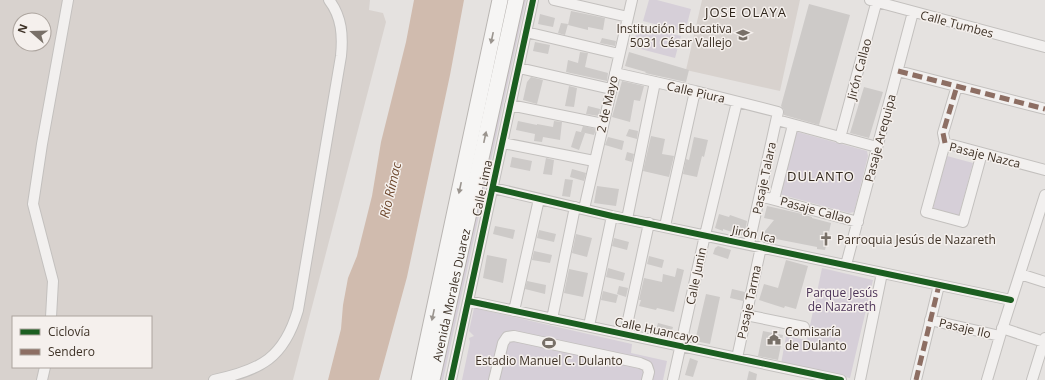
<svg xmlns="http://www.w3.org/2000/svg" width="1045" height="380" font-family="'Open Sans',sans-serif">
<rect width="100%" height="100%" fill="#e5e2e0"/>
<path fill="#d8d2ce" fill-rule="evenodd" d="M0,0H370L369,10L383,13L386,22L293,380H0ZM20,20H44V44H20ZM13,317H151V367H13Z
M702,0H800L780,91L686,70Z"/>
<path fill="#d6cfd8" d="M521,0H526L443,380H438Z
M649,0H657L691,9L685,32L643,21Z
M638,25L681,36L675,58L633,47Z
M794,131L867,151L868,156L854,212L849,213L779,194Z
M947,156L973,163L958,219L932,212Z
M822,268L873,280L850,378L781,364L786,336L807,340Z
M474,308L632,344L631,353L667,361L663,380H462L470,342L469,338L474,336L469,331Z"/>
<path fill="#d0bbae" d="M414,0H464L450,75L407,277L379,380H328L341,329L343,305L348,278L357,256L372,196L381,142L406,42Z"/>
<path fill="#cdcac8" d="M809,4L850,15L819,125L784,115V110L781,106Z
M571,11L605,18L603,30L588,27V30L568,25Z
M540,14L555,18L553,27L538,24Z
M561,23L568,24L565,35L558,33Z
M602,38L616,41L615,46L600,43Z
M535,42L550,45L548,54L533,51Z
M580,52L588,53L585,67L608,73L607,81L566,72L568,60L578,63Z
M629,52L689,70L686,82L645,73L646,72L625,66Z
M531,77L543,80L537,104L523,100L527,82Z
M622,81L644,86L640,101L634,100L630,122L612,117Z
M569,86L577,88L574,107L565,106Z
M864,87L883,92L869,138L850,133Z
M588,106L600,109L599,116L586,114Z
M518,121L537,125V124L553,127L554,121L562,122L560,140L543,137L542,142L534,141L535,134L516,130Z
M583,126L596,129L594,135L581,132Z
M629,129L638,131L637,139L626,136Z
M576,131L585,133L579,150L571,147Z
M651,136L665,139L662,154L674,156L669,177L643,171Z
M608,137L624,141L622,150L605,145Z
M694,137L708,140L704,157L702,156L697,177L683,174L686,159L689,160Z
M627,152L634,154L632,162L625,160Z
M512,157L532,161L530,171L510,167Z
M546,158L554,160L552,175L543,174Z
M572,169L586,173L584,181L570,177Z
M565,179L573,180L570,197L562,196Z
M597,186L619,189L616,206L594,203Z
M767,206L798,213L812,217V218L831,223L825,250L817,249V247L761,236L774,220L764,218Z
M719,214L729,217L730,215L747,221L744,236L723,229V231L715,228Z
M495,226L515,230L513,239L493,234Z
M539,230L556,234L554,242L537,238Z
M576,234L592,238L587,257L572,253Z
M614,238L629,242L627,250L612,246Z
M718,246L731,250L728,259L713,254L715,248Z
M534,251L552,255L550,263L532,260Z
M487,255L507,259L503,283L483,278Z
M649,256L664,260L662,268L647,264Z
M786,260L808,266L796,309L785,306L784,308L759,300L764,284L778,288Z
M608,268L625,273L623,281L606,277Z
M677,268L684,270L674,312L657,308L656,310L639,306L641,300H639L644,278L662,282L663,274L675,277Z
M569,269L588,273L583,297L564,293Z
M527,281L546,285L545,294L525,289Z
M619,286L628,288L626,297L617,294Z
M732,289L745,292L743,301L730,298Z
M603,291L618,295L616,303L601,300Z
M706,294L720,297L710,344L695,341Z
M658,323L673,327L670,337L655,334Z
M763,331L783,335L778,360L758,356Z
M690,358L698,361L693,377L685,375Z
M749,371L757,374L756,380H747Z"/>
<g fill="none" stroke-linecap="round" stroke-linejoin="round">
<g stroke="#c3c0be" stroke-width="12">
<path id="minor" d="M554,0L628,17
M870,0L1045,47
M526,32L619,54
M519,68L611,89
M898,71L1045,109
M615,73L695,91L778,112L749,244
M957,86L943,133L945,143L926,212L963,222L982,153
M510,105L603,124
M777,120L877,147
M840,138L877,0
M503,143L594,161
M945,143L1045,170
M493,188L612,216L1011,300
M760,196L858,222
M774,199L793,125
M584,209L632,0
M627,219L655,82
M665,226L695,91
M846,265L913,12
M1020,274L1045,282
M468,301L841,380
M514,311L539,199
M746,315L804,327
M51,317L53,281L33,204L42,144L68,0
M552,319L575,207
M930,320L1000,336
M589,326L612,216
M1002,328L1044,342
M625,334L649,223
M737,358L761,247
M42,380L45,367
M214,380C261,370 284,358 298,310L341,56C343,36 342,17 329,0
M451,380L533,0
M494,380L503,343L507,337L514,336L640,363L647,366L649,372L647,380
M673,380L705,235L737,102
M860,380L882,273
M916,380L939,285
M987,380L1000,336L1045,195
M1032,380L1045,338"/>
</g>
<g stroke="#b9b5b2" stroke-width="17">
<g id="highway">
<path d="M419,380L500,0"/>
<path id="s1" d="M432,380L516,0"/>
</g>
</g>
<use href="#minor" stroke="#f2f0ef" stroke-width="10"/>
<use href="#highway" stroke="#f6f5f4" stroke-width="15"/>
<path stroke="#8d6e63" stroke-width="5" stroke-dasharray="10 5" stroke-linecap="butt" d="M898,71L1045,109
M945,143L943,133L957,86
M916,380L939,285"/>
<g stroke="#f5f0ed" stroke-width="8">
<path id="cycleway" d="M493,188L612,216L1011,300
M468,301L841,380
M451,380L533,0"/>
</g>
<use href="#cycleway" stroke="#1b5e20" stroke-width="6"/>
</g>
<defs><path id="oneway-solid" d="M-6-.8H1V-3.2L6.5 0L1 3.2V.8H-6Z"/></defs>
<g fill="#9a948e">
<use href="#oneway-solid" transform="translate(492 38) rotate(102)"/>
<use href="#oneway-solid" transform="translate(485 137) rotate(-78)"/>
<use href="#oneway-solid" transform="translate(460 188) rotate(102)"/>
<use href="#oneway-solid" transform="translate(433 315) rotate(102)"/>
</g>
<defs>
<g id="school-bare" transform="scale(1.08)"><path d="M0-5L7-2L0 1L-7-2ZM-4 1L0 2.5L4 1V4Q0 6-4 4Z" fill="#787068" stroke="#f5f0ed" stroke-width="2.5" paint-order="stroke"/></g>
<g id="church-bare" transform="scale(1.08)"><path d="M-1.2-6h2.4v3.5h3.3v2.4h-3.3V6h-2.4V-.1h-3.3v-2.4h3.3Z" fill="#787068" stroke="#f5f0ed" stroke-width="2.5" paint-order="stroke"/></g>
<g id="civic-bare" transform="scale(1.08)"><path d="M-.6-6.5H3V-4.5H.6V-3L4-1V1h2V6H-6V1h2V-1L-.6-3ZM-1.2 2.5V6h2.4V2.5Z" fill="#787068" stroke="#f5f0ed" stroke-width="2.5" paint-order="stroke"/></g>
<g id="stadium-bare" transform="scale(1.08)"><path d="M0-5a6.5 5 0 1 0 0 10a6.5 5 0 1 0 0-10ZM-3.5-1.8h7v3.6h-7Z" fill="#787068" stroke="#f5f0ed" stroke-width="2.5" paint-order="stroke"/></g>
</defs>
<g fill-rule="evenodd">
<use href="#school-bare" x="743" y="35"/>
<use href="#church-bare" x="826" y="239"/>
<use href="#civic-bare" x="774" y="338"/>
<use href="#stadium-bare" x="549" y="343"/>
</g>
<g text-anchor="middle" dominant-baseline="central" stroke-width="3" stroke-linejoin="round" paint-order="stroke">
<g font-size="12" fill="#3e3227" stroke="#f5f0ed">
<text transform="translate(957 24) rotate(15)">Calle Tumbes</text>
<text transform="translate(859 69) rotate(-75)">Jirón Callao</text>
<text transform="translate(696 92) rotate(13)">Calle Piura</text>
<text transform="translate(607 104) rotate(-77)">2 de Mayo</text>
<text transform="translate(880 138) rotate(-75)">Pasaje Arequipa</text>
<text transform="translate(985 155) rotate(14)">Pasaje Nazca</text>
<text transform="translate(764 178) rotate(-78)">Pasaje Talara</text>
<text transform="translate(482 188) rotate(-78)">Calle Lima</text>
<text transform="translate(816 210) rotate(15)">Pasaje Callao</text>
<text transform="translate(754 234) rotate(12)">Jirón Ica</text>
<text transform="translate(696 276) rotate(-78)">Calle Junin</text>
<text stroke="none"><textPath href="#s1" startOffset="87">Avenida Morales Duarez</textPath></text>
<text transform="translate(749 302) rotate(-78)">Pasaje Tarma</text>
<text transform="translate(965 328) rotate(13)">Pasaje Ilo</text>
<text transform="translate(657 330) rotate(12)">Calle Huancayo</text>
</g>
<g font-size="12" fill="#3e3227" stroke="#f5f0ed" text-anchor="start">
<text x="732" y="28" text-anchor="end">Institución Educativa<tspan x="732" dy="14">5031 César Vallejo</tspan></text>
<text x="837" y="239">Parroquia Jesús de Nazareth</text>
<text x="785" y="331">Comisaría<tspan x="785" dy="14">de Dulanto</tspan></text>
<text x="549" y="360" text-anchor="middle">Estadio Manuel C. Dulanto</text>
</g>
<g font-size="12" fill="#4d3559" stroke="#f5f0ed">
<text x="842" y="292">Parque Jesús<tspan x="842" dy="14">de Nazareth</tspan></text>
</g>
<g font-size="13" letter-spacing="1" fill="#2e241a" stroke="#f5f0ed">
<text x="746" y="12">JOSE OLAYA</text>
<text x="821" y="176">DULANTO</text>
</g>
<g font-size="13" font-style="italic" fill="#714c32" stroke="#f5f0ed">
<text transform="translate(390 190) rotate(-77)">Río Rímac</text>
</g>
</g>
<rect x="12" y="316" width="140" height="52" fill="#f5f0ed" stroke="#aca49e"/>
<rect x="20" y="329" width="20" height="6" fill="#1b5e20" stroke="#aca49e"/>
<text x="48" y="336" font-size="12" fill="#3e3227">Ciclovía</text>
<rect x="20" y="349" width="20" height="6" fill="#8d6e63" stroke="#aca49e"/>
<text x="48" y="356" font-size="12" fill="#3e3227">Sendero</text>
<g transform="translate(32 32) rotate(290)"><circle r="19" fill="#f5f0ed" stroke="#aca49e"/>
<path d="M0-3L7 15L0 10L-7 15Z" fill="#787068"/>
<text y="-6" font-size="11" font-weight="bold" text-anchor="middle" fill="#3e3227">N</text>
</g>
</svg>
